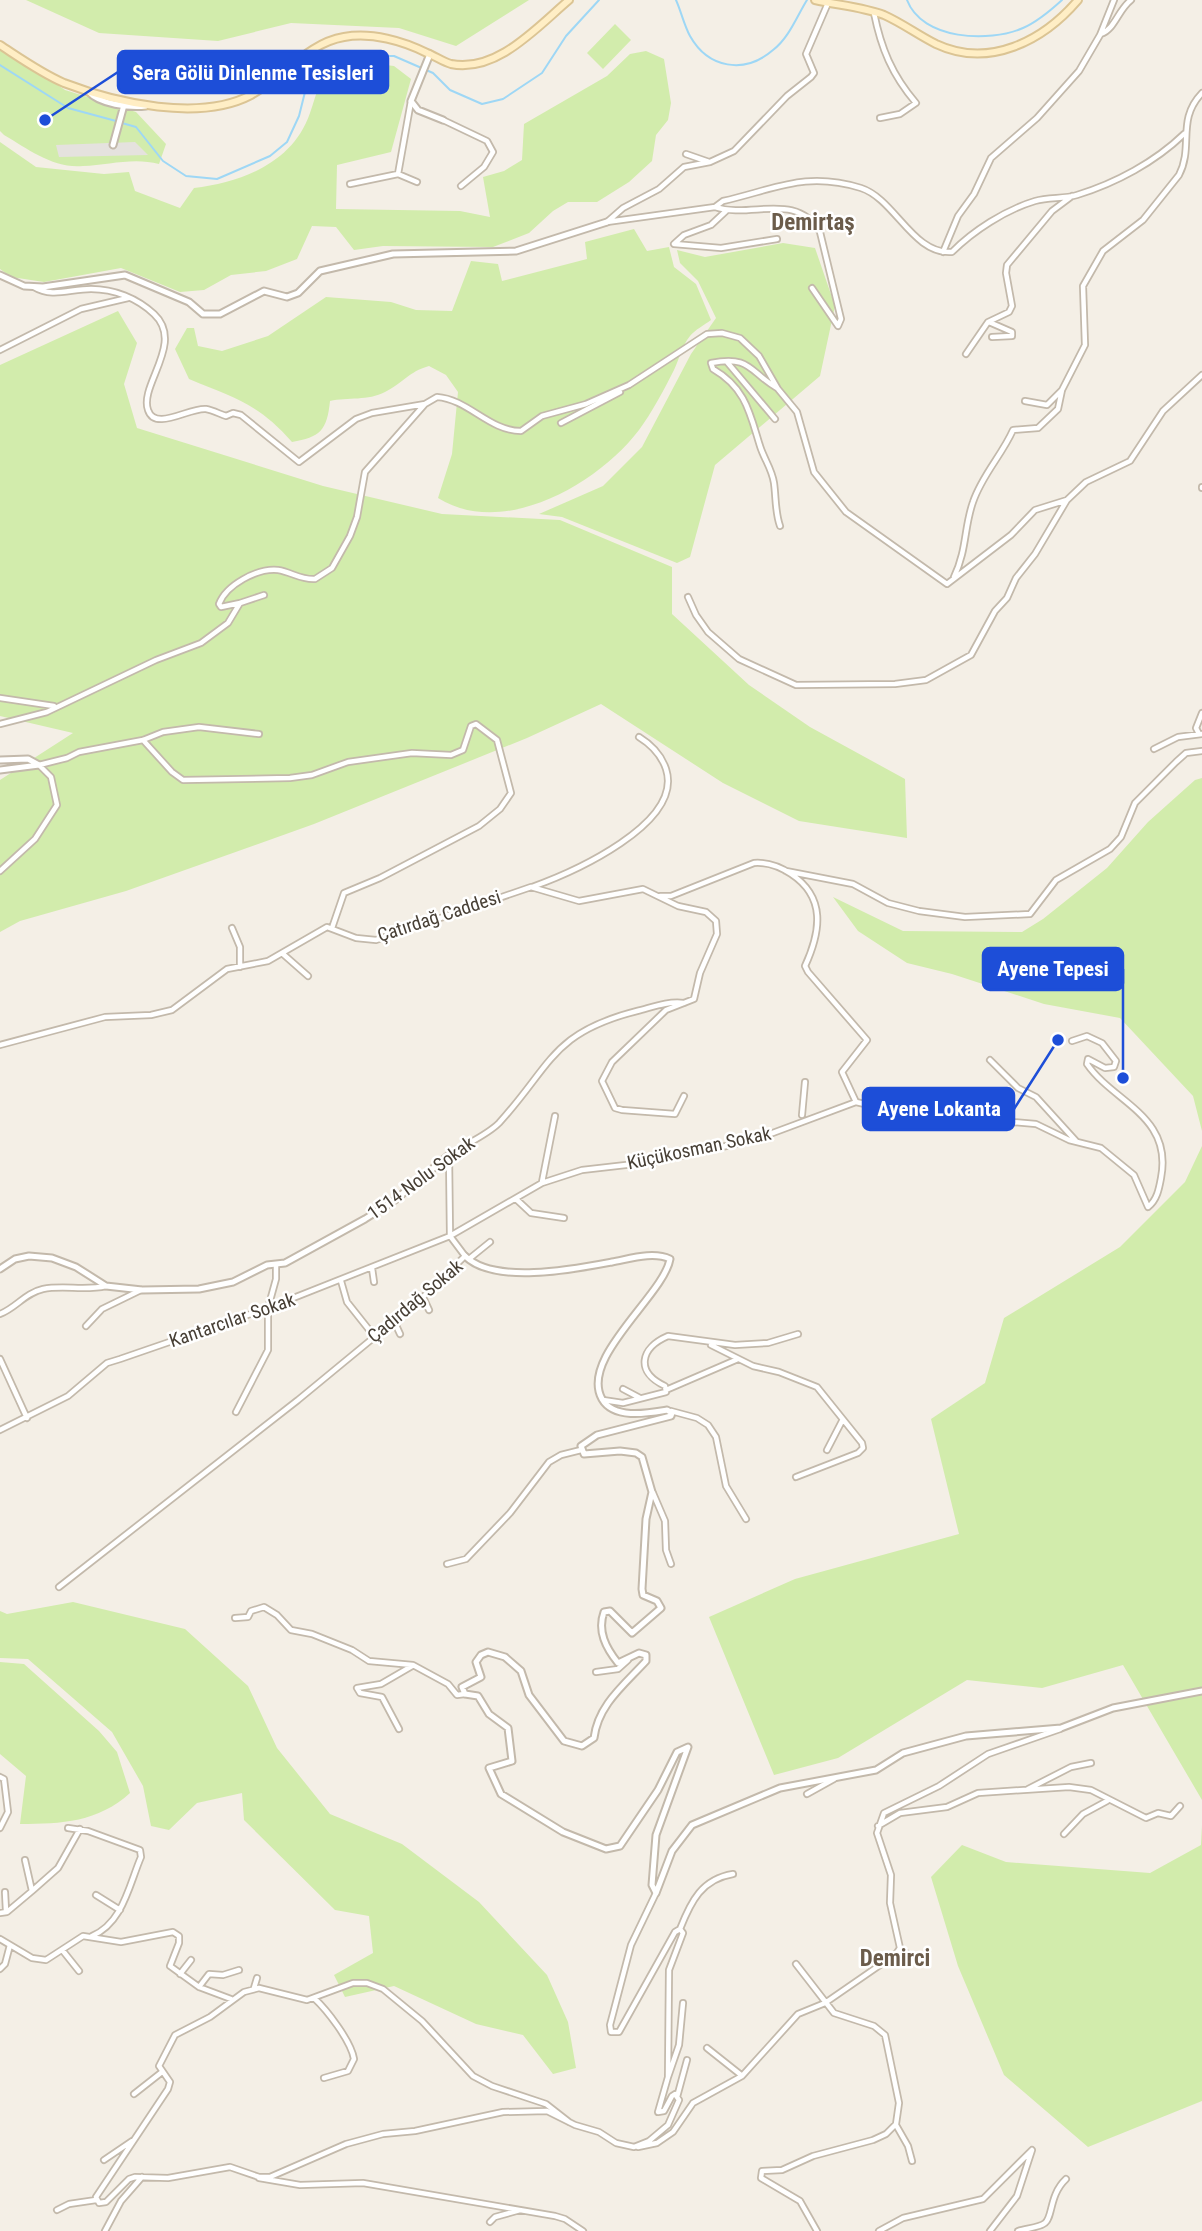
<svg xmlns="http://www.w3.org/2000/svg" width="1202" height="2231" font-family="'Roboto Condensed',sans-serif">
<rect width="100%" height="100%" fill="#f4efe6"/>
<path fill="#d2ecac" d="M26,0H529L456,46L399,28L291,23L218,41L99,33Z
M615,24L631,40L603,69L587,53Z
M0,45L65,90L136,112L166,144L159,164C134,157 108,165 83,166C54,169 28,149 4,135L0,131Z
M646,51L664,59L671,103L668,120L656,135L652,161L629,182L597,202H568L553,211L529,233L493,247L383,246L354,250L336,227L312,226L297,259L266,271L231,275L204,290L180,292L121,268L44,282L11,277L0,269V142L36,167L104,174L129,172L135,191L180,208L194,188C242,182 293,163 310,113C317,93 320,76 334,59L394,66L411,79L391,152L337,165L336,209L460,211L490,217L483,177L504,171L522,160L524,124L607,76L630,54Z
M634,229L647,251L669,247L674,267L696,284L711,320C704,325 695,330 690,336C682,345 679,360 674,370C665,388 651,414 639,430C598,484 503,539 438,498L452,454L458,392L446,375L429,366C408,372 403,383 385,392C368,401 348,397 330,401C327,431 320,437 292,442C258,403 234,398 189,379L175,349L187,328H194L198,346L222,351L268,336L326,297L391,302L416,310L452,311L471,261L498,264L502,281L587,259L585,242Z
M783,243L815,248L835,306L820,376L715,465L690,557L677,563L562,517L539,514L603,486L642,447L691,354L716,318L698,281L680,263L677,250L705,257Z
M118,311L137,343L124,384L137,428L323,486L442,514L560,520L672,567V614L749,685L810,727L905,779L907,838L799,821L723,783L601,704L527,738L314,824L126,891L20,921L0,932V780L73,733L0,716V365Z
M1202,778V1131L1193,1096L1120,1018L1044,1004L952,974L907,963L858,931L833,897L903,931L1022,932L1043,919L1107,868L1148,822L1195,780Z
M1202,1146V1800L1123,1665L1042,1688L967,1680L838,1758L774,1775L709,1617L795,1579L959,1534L931,1419L985,1383L1004,1318L1120,1247L1185,1182Z
M73,1602L185,1629L248,1686L277,1748L330,1814L402,1844L479,1902L547,1975L568,2022L576,2068L553,2074L523,2035L476,2024L394,1986L345,1997L334,1975L373,1953L369,1916L335,1910L244,1820L242,1793L197,1803L169,1830L151,1826L143,1786L112,1732L28,1659L0,1658V1611L7,1614Z
M0,1662L24,1664L99,1731L117,1752L130,1793C98,1822 62,1824 20,1824L26,1776L0,1754Z
M1202,1825V2101L1088,2147L1004,2075L958,1966L931,1877L962,1845L1006,1862L1150,1873L1201,1845Z"/>
<path fill="#e5e2de" d="M135,142L148,155L59,157L56,145Z"/>
<g fill="none" stroke-linecap="round" stroke-linejoin="round">
<path stroke="#9ed7f5" stroke-width="2" d="M676,0C681,11 684,25 690,36C708,68 744,75 773,50C789,38 797,16 807,0
M907,0C922,40 989,43 1023,28C1037,22 1050,11 1062,0
M0,65L68,108L116,121
M122,123L136,127L163,161L186,176L217,179L270,156L287,142L299,116L305,92L329,56H394L433,73L450,90L482,104L503,99L542,73L566,36L599,0"/>
<g stroke="#c3b9ab" stroke-width="8">
<path id="minor" d="M874,13C881,48 892,75 916,103L900,114L880,118
M1101,34C1115,29 1118,10 1131,0
M443,120L487,141L493,152L484,167L461,186
M686,154L709,162
M398,174L411,101
M350,184L398,174L417,182
M715,207L723,201C776,189 805,171 861,188C895,199 913,255 952,252C973,231 1005,210 1035,201C1049,197 1064,199 1077,195C1116,183 1155,162 1184,134
M726,211L711,225L684,235L674,244L721,248L777,239
M607,222L715,207C751,219 796,191 820,232L841,319L838,326L812,288
M607,222L623,208L659,189L684,167L710,162L734,151L787,96L811,77L814,73L806,54L828,3
M943,252L958,216L974,194L991,158L1037,118L1079,71L1100,35L1114,0
M34,287C52,298 70,289 91,289C114,289 137,298 154,314C185,343 139,385 148,410C155,432 190,407 206,409C212,410 220,414 226,416L233,413L241,415L299,462L356,419L372,413L425,404
M989,322L1012,332V336L992,337
M0,350L81,309L128,298
M966,354L988,322L1009,312L1012,306L1006,273L1007,265L1052,211L1072,196
M727,362L775,419
M777,388C749,372 751,355 711,363L713,369C746,388 750,414 760,446C764,459 772,469 774,483C776,497 775,512 780,526
M1025,401L1047,405L1062,390
M561,423L620,392
M1202,487V488
M954,577C967,550 964,527 973,502C982,475 1002,455 1013,430L1038,428L1058,409L1062,390L1085,345L1083,286L1103,251L1143,220L1179,175C1194,146 1176,120 1202,93
M688,597L696,615L708,632L739,659L796,685L895,684L926,680L971,655L995,611L1007,598L1016,578L1035,554L1067,500
M240,603L221,607L219,604C226,585 257,568 278,570C291,572 301,580 315,579L332,568L350,536L357,517L365,472L425,404L437,397C468,399 489,431 521,431L542,416L586,404L629,385L707,334L722,333L740,338L759,356L778,389L797,412L814,472L846,512L947,584L1011,535L1035,510L1067,500L1086,482L1130,461L1163,411L1202,375
M0,698L54,706
M0,724L47,712L156,660L201,643L228,623L240,603L264,595
M1199,734L1196,728L1202,713
M143,740L172,772L183,780L290,778L312,775L348,762L412,753L451,755L463,750L471,726L476,724L497,740L511,793L500,809L479,826L380,878L344,893L332,928
M1154,749L1178,737L1202,734
M39,765L67,758L79,752L143,740L163,732L199,727L259,734
M0,871L35,839L57,805L51,777L40,766
M786,871L853,884L888,903L919,911L965,917L1030,914L1056,880L1110,849L1121,837L1135,803L1176,762L1186,753L1202,751
M532,887C571,873 684,824 666,769C661,754 652,745 639,737
M660,896H671L754,863C768,862 779,866 791,874C826,897 821,931 805,966L808,972L867,1040L842,1072L856,1102
M232,928L240,947V967
M283,954L308,976
M684,1003C667,1001 653,1007 637,1011C551,1033 552,1065 499,1123C486,1136 465,1144 449,1155L450,1236L542,1183L582,1170L652,1162L754,1140L856,1102L903,1113L1036,1124L1069,1140L1101,1148L1134,1175L1148,1207C1157,1200 1159,1189 1161,1178C1173,1116 1114,1103 1087,1064L1088,1059L1105,1068L1114,1067L1116,1061L1102,1043L1087,1036L1072,1041
M0,1045L105,1017L151,1015L172,1010L227,969L268,961L327,927L356,938L376,940L531,887L579,901L643,889L678,906L706,912L716,921L717,934L700,973L694,999L666,1010L612,1062L602,1081L615,1108L622,1110L675,1114L684,1096
M990,1060L1018,1088L1036,1097L1076,1141
M802,1115L805,1082
M542,1182L555,1116
M516,1199L531,1213L564,1218
M469,1259L490,1242
M372,1268L374,1282
M341,1281L347,1302L374,1336
M423,1297L429,1310
M0,1314C16,1308 25,1293 43,1289C64,1285 85,1291 106,1286
M394,1321L400,1334
M86,1326L102,1309L141,1290
M711,1345L753,1366L779,1372L817,1387L862,1443L863,1448L858,1453L796,1477
M0,1359L27,1418
M623,1389L640,1398
M666,1390L738,1359
M603,1400L623,1403L666,1392L665,1386C635,1372 640,1348 668,1336L735,1345L768,1343L798,1334
M671,1411L697,1418L708,1425L716,1437L726,1486L746,1519
M236,1412L268,1350V1308L276,1279V1265
M0,1430L68,1396L107,1363L120,1359L268,1308L450,1236L465,1256L423,1297L298,1400L59,1587
M827,1450L842,1421
M653,1493L665,1521L666,1550L671,1564
M447,1564L466,1559L510,1513L549,1462L561,1455L581,1450
M235,1618L248,1617L251,1611L264,1607L277,1615L291,1630L312,1634L352,1650L369,1661L413,1665L448,1684L457,1695L465,1694
M596,1672L618,1669L628,1660
M399,1729L382,1697L360,1693L357,1688L381,1684L412,1666
M0,1777L4,1779L8,1812L0,1828
M1028,1789L1071,1767L1091,1763
M807,1794L834,1779
M878,1826L900,1813L947,1807L978,1793L1069,1787L1091,1790L1146,1818L1158,1813L1171,1816L1180,1806
M68,1828L88,1831L140,1850L141,1857C129,1885 123,1923 92,1936
M1064,1834L1083,1814L1107,1801
M32,1891L58,1868L80,1829
M5,1892L6,1911
M96,1895L120,1910
M0,1913L7,1912L32,1891L25,1860
M680,1929C691,1901 702,1879 733,1874
M0,1939L32,1958L46,1960L83,1936L121,1942L173,1932L179,1936V1943L170,1966L199,1987L231,1999
M900,1948L916,1961
M63,1951L79,1971
M796,1964L834,2013L874,2026L885,2035L899,2103L896,2124L886,2134L873,2140L813,2156L782,2170L762,2171L761,2178L800,2201L817,2231
M0,1969L5,1964L10,1945
M180,1974L191,1960
M199,1987L209,1974L223,1975L239,1970
M254,1988L257,1978
M314,1998C327,2010 351,2041 354,2059L348,2071L324,2078
M707,2048L741,2075
M668,2077L679,2045L683,2003
M134,2094L162,2072
M677,2097L687,2060
M569,2122L546,2104L492,2086L473,2076L422,2021L383,1989L367,1983H353L307,2000L259,1988L244,1992L210,2017L175,2035L159,2066L170,2082L168,2089L96,2197L99,2203L106,2202L129,2179L135,2177L168,2178L230,2167L259,2177H270L346,2144L383,2134L415,2131L503,2112L547,2111L575,2125L599,2132L616,2143L634,2147L649,2141L668,2125L679,2100L675,2094L672,2096L664,2111L658,2112L668,2077L669,1970L683,1933L680,1929L675,1932L619,2032H611L610,2025L631,1945L656,1893
M896,2125L908,2146L912,2161
M638,2147L657,2143L673,2132L693,2103L742,2076L798,2014L825,2003L896,1954L900,1948L890,1903L891,1875L877,1833L884,1813L939,1786L988,1754L1060,1729
M104,2160L132,2141
M259,2178L300,2185L363,2183L555,2216L565,2219L583,2231
M57,2210L69,2204L96,2200
M490,2222L495,2217L520,2210
M105,2231L121,2201L142,2177
M879,2231L903,2218L983,2199L1032,2150L1017,2196L990,2231
M1018,2231C1026,2228 1039,2228 1045,2223C1053,2217 1049,2195 1066,2179"/>
</g>
<g stroke="#c3b9ab" stroke-width="9">
<path id="tertiary" d="M430,54L411,101L418,110L443,120
M89,92C99,104 130,108 146,106
M113,145L124,105
M0,275L24,286L43,287L125,275L189,302L203,314H220L264,291L287,297L298,293L320,271L393,254L516,251L607,222
M0,760L28,759L39,765
M0,770L39,765
M465,1256C494,1285 575,1269 612,1262C629,1259 653,1251 670,1259C664,1295 579,1358 602,1399C614,1420 649,1413 667,1410L672,1413L671,1416L597,1435L581,1446L584,1454L620,1451L636,1453L642,1457L652,1492L646,1519L642,1589L643,1595L657,1601L661,1608L632,1633L610,1611L604,1612C597,1631 606,1648 618,1663L639,1653L646,1655V1661C624,1685 598,1705 594,1738L582,1746L564,1741L529,1695L521,1671L505,1657L488,1652L481,1655L476,1662L481,1677L462,1687L465,1694L478,1696L489,1714L508,1728L512,1761L489,1768L501,1794L563,1832L606,1849L620,1846L658,1790L677,1752L688,1747L656,1835L652,1885L656,1893
M0,1269L15,1259L29,1256L52,1258L76,1267L106,1286L142,1290L199,1289L233,1282L267,1265L285,1263L365,1219L395,1200L449,1155
M656,1893L672,1851L692,1825L780,1788L876,1770L903,1753L966,1736L1061,1728L1113,1708L1202,1691"/>
</g>
<g stroke="#dbc494" stroke-width="10">
<path id="secondary" d="M815,0C837,5 863,7 884,15C902,23 918,35 936,44C989,69 1043,41 1078,0
M0,45C20,58 41,73 64,83C116,103 200,122 251,95C283,78 307,43 344,37C372,32 403,41 427,53C435,56 443,62 451,64C497,73 537,27 569,0"/>
</g>
<use href="#minor" stroke="#fff" stroke-width="4.5"/>
<use href="#tertiary" stroke="#fff" stroke-width="5"/>
<use href="#secondary" stroke="#ffeec5" stroke-width="6"/>
</g>
<g text-anchor="middle" dominant-baseline="central" stroke-width="5" stroke-linejoin="round" paint-order="stroke">
<g font-size="19" fill="#473f35" stroke="#fff">
<text transform="translate(439 916) rotate(-18)">Çatırdağ Caddesi</text>
<text transform="translate(699 1148) rotate(-12)">Küçükosman Sokak</text>
<text transform="translate(421 1178) rotate(-36)">1514 Nolu Sokak</text>
<text transform="translate(415 1301) rotate(-40)">Çadırdağ Sokak</text>
<text transform="translate(232 1320) rotate(-19)">Kantarcılar Sokak</text>
</g>
<g font-size="23" font-weight="bold" fill="#6b5c4b" stroke="#fff">
<text x="813" y="222">Demirtaş</text>
<text x="895" y="1958">Demirci</text>
</g>
</g>
<path fill="none" stroke="#1d4ed8" stroke-width="2.5" d="M45 120L118 72M1123 1078L1123 969M1058 1040L1014 1109"/>
<g fill="#1d4ed8" stroke="#fff" stroke-width="2.5">
<circle cx="45" cy="120" r="7"/>
<circle cx="1123" cy="1078" r="7"/>
<circle cx="1058" cy="1040" r="7"/>
</g>
<g fill="#1d4ed8" stroke="#1d4ed8" stroke-width="2.5">
<rect x="118" y="51" width="270" height="42" rx="7"/>
<rect x="983" y="948" width="140" height="42" rx="7"/>
<rect x="863" y="1088" width="151" height="42" rx="7"/>
</g>
<g font-size="21" text-anchor="middle" font-weight="bold" fill="#fff">
<text x="253" y="80">Sera Gölü Dinlenme Tesisleri</text>
<text x="1053" y="976">Ayene Tepesi</text>
<text x="939" y="1116">Ayene Lokanta</text>
</g>
</svg>
